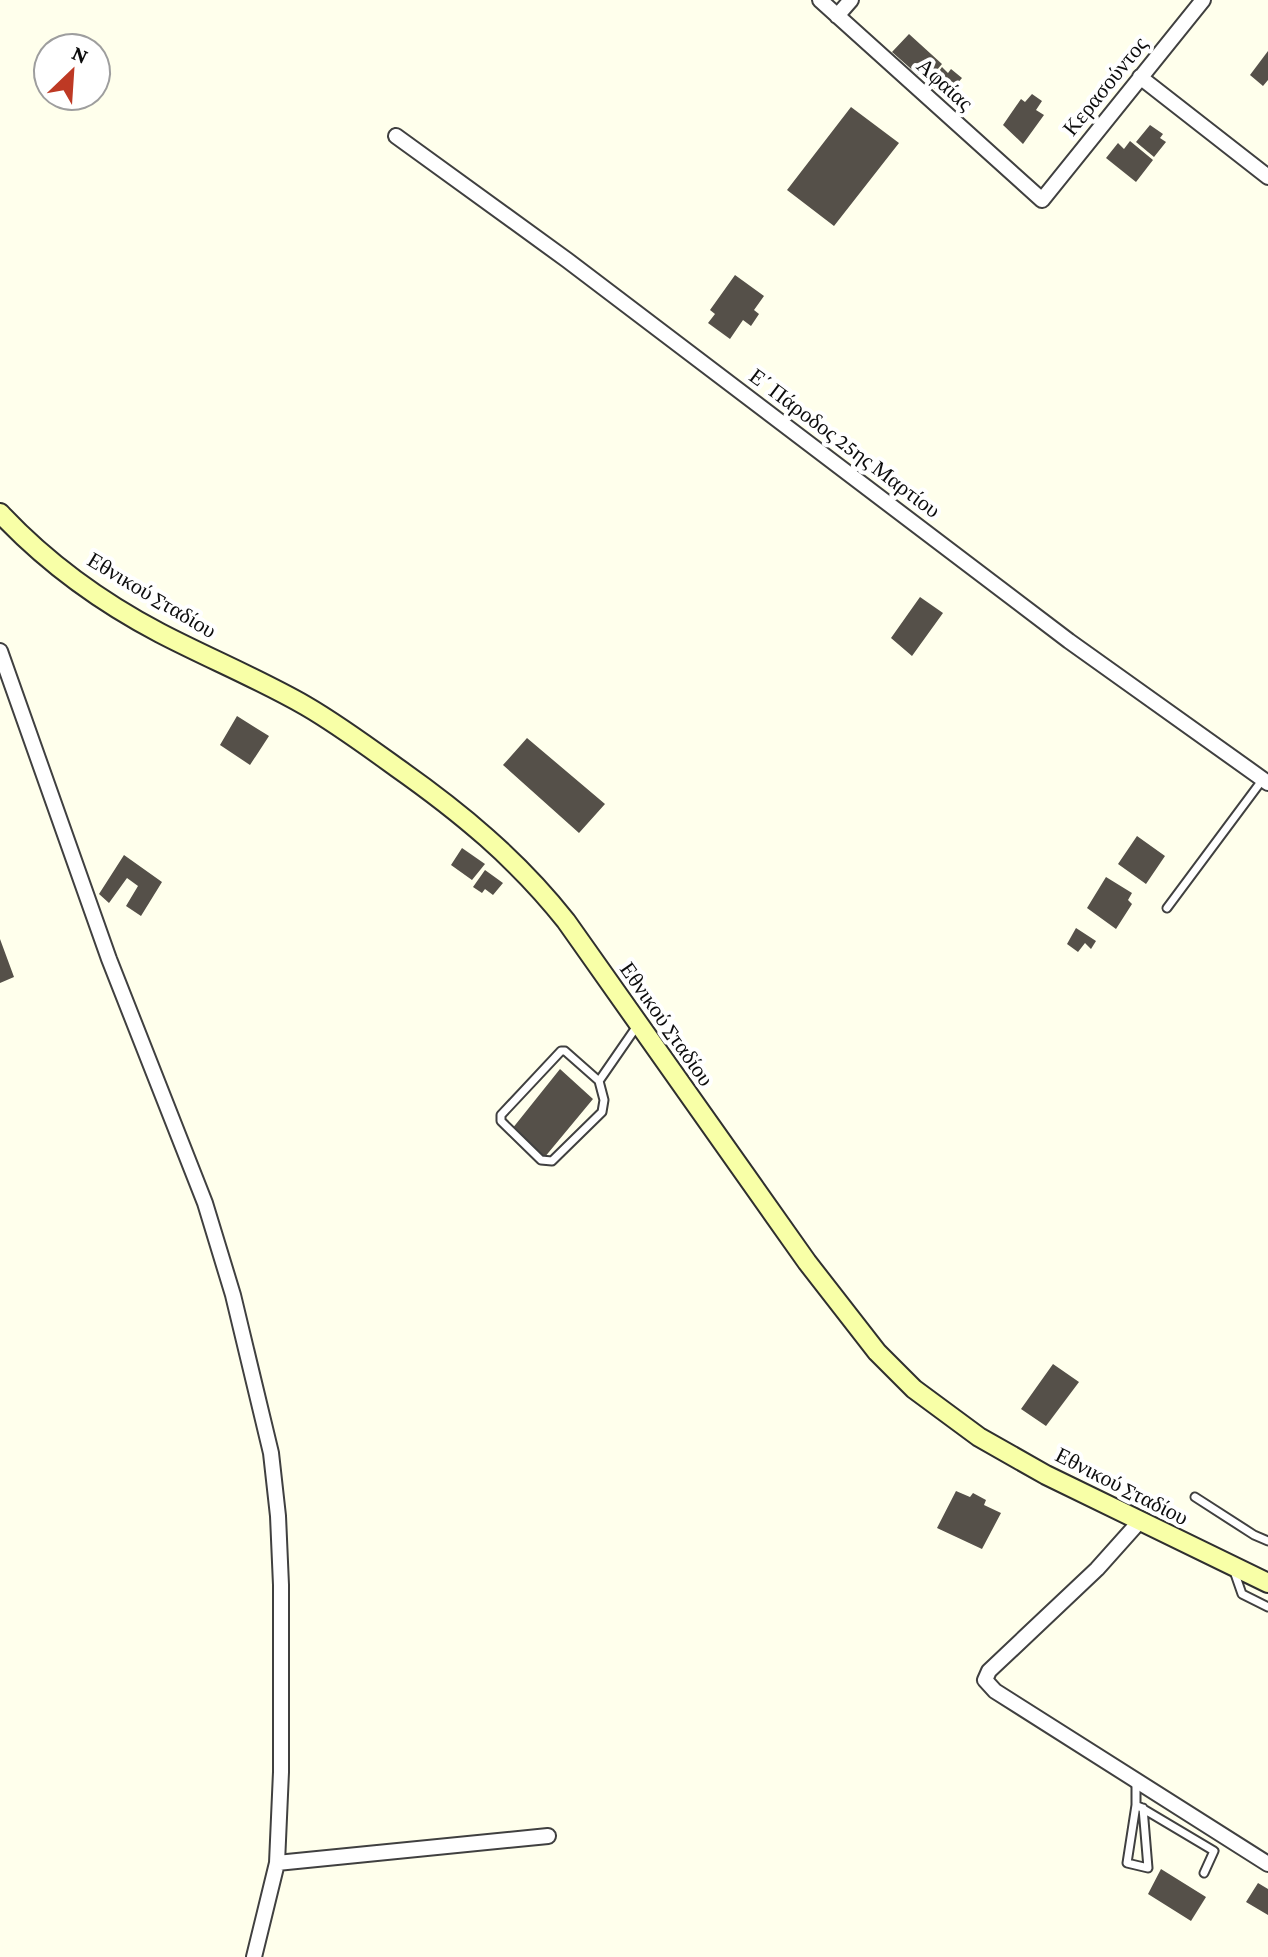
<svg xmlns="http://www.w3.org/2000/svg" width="1268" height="1957" font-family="'Crimson Pro',serif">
<rect width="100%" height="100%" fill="#ffffec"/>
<path fill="#555049" d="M909,34L942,64L936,71L928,64L918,75L892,52Z
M1268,51V80L1263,86L1250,75Z
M942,67L948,73L951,69L962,78L945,98L922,77L929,68L937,74Z
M1032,94L1042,101L1036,110L1044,115L1023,144L1003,125L1021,99L1025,102Z
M851,107L899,143L834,226L787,190Z
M1150,125L1163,134L1160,138L1166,142L1154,157L1136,142Z
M1130,141L1153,160L1136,182L1106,158L1118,143L1124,149Z
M735,275L764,296L754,310L759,314L751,326L743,320L730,339L708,323L715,314L710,310Z
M920,597L943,613L912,656L891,638Z
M237,716L269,736L250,765L220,745Z
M527,738L605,804L579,833L503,765Z
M1137,836L1165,856L1146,884L1118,864Z
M462,848L485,864L472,880L451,865Z
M124,855L162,882L141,916L126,906L138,886L127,878L109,903L99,894Z
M485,870L503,883L493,895L485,889L482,893L473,887Z
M1106,877L1132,893L1128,900L1132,904L1116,929L1087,908Z
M1076,928L1096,941L1091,949L1085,943L1078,952L1067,944Z
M0,939L14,977L0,983Z
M560,1069L593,1099L544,1158L512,1129Z
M1053,1364L1079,1382L1046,1426L1021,1409Z
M956,1491L970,1497L973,1493L986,1500L984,1505L1001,1513L982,1549L937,1528Z
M1161,1869L1206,1897L1191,1921L1148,1894Z
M1258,1883L1268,1889V1915L1246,1902Z"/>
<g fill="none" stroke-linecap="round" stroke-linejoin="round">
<g stroke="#404040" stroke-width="11">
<path id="lane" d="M1167,908L1263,779
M599,1081L565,1051H561L501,1115V1121L541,1160L552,1161L602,1112L604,1100L599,1081L637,1026
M1195,1497L1254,1535L1268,1541
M1234,1571L1242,1594L1268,1607
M1136,1780V1805L1127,1863L1148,1868L1143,1808
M1140,1807L1214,1851L1204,1873"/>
</g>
<g stroke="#404040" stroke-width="18">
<path id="street" d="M820,0L1042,200L1203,0
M837,16L851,0
M1140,77L1268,177
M396,136L567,260L1069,641L1268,783
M0,651L109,959L205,1203L233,1295L271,1453L278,1516L281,1585V1772L277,1863L254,1957
M1139,1522L1097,1569L989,1671L985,1680L995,1691L1268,1864
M277,1863L548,1836"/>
</g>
<g stroke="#2f2f2f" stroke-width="22">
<path id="secondary" d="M0,513C45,561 101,602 160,633C208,658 259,679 306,706C337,724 367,746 396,767C460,812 517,859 566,921L807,1262L877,1352L914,1389L979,1437L1046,1475L1268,1583"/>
</g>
<use href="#lane" stroke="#fff" stroke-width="7"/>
<use href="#street" stroke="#fff" stroke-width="14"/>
<use href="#secondary" stroke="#f8ffa7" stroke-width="18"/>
</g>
<g text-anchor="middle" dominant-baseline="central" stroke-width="8" stroke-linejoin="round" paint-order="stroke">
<g font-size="22" fill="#0d0d0d" stroke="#fff">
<text transform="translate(945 84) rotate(42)">Αφαίας</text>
<text transform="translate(1105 86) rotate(-51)">Κερασούντος</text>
<text transform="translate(845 443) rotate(37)">Ε΄ Πάροδος 25ης Μαρτίου</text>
<text transform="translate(152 595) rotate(31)">Εθνικού Σταδίου</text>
<text transform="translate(667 1024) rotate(55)">Εθνικού Σταδίου</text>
<text transform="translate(1122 1486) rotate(27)">Εθνικού Σταδίου</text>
</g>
</g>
<g transform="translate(72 72) rotate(25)"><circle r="38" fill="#ffffff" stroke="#9e9e9e" stroke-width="2"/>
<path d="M0-6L14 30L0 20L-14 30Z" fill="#be3924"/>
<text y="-12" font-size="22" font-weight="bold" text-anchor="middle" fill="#0d0d0d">N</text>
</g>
</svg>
